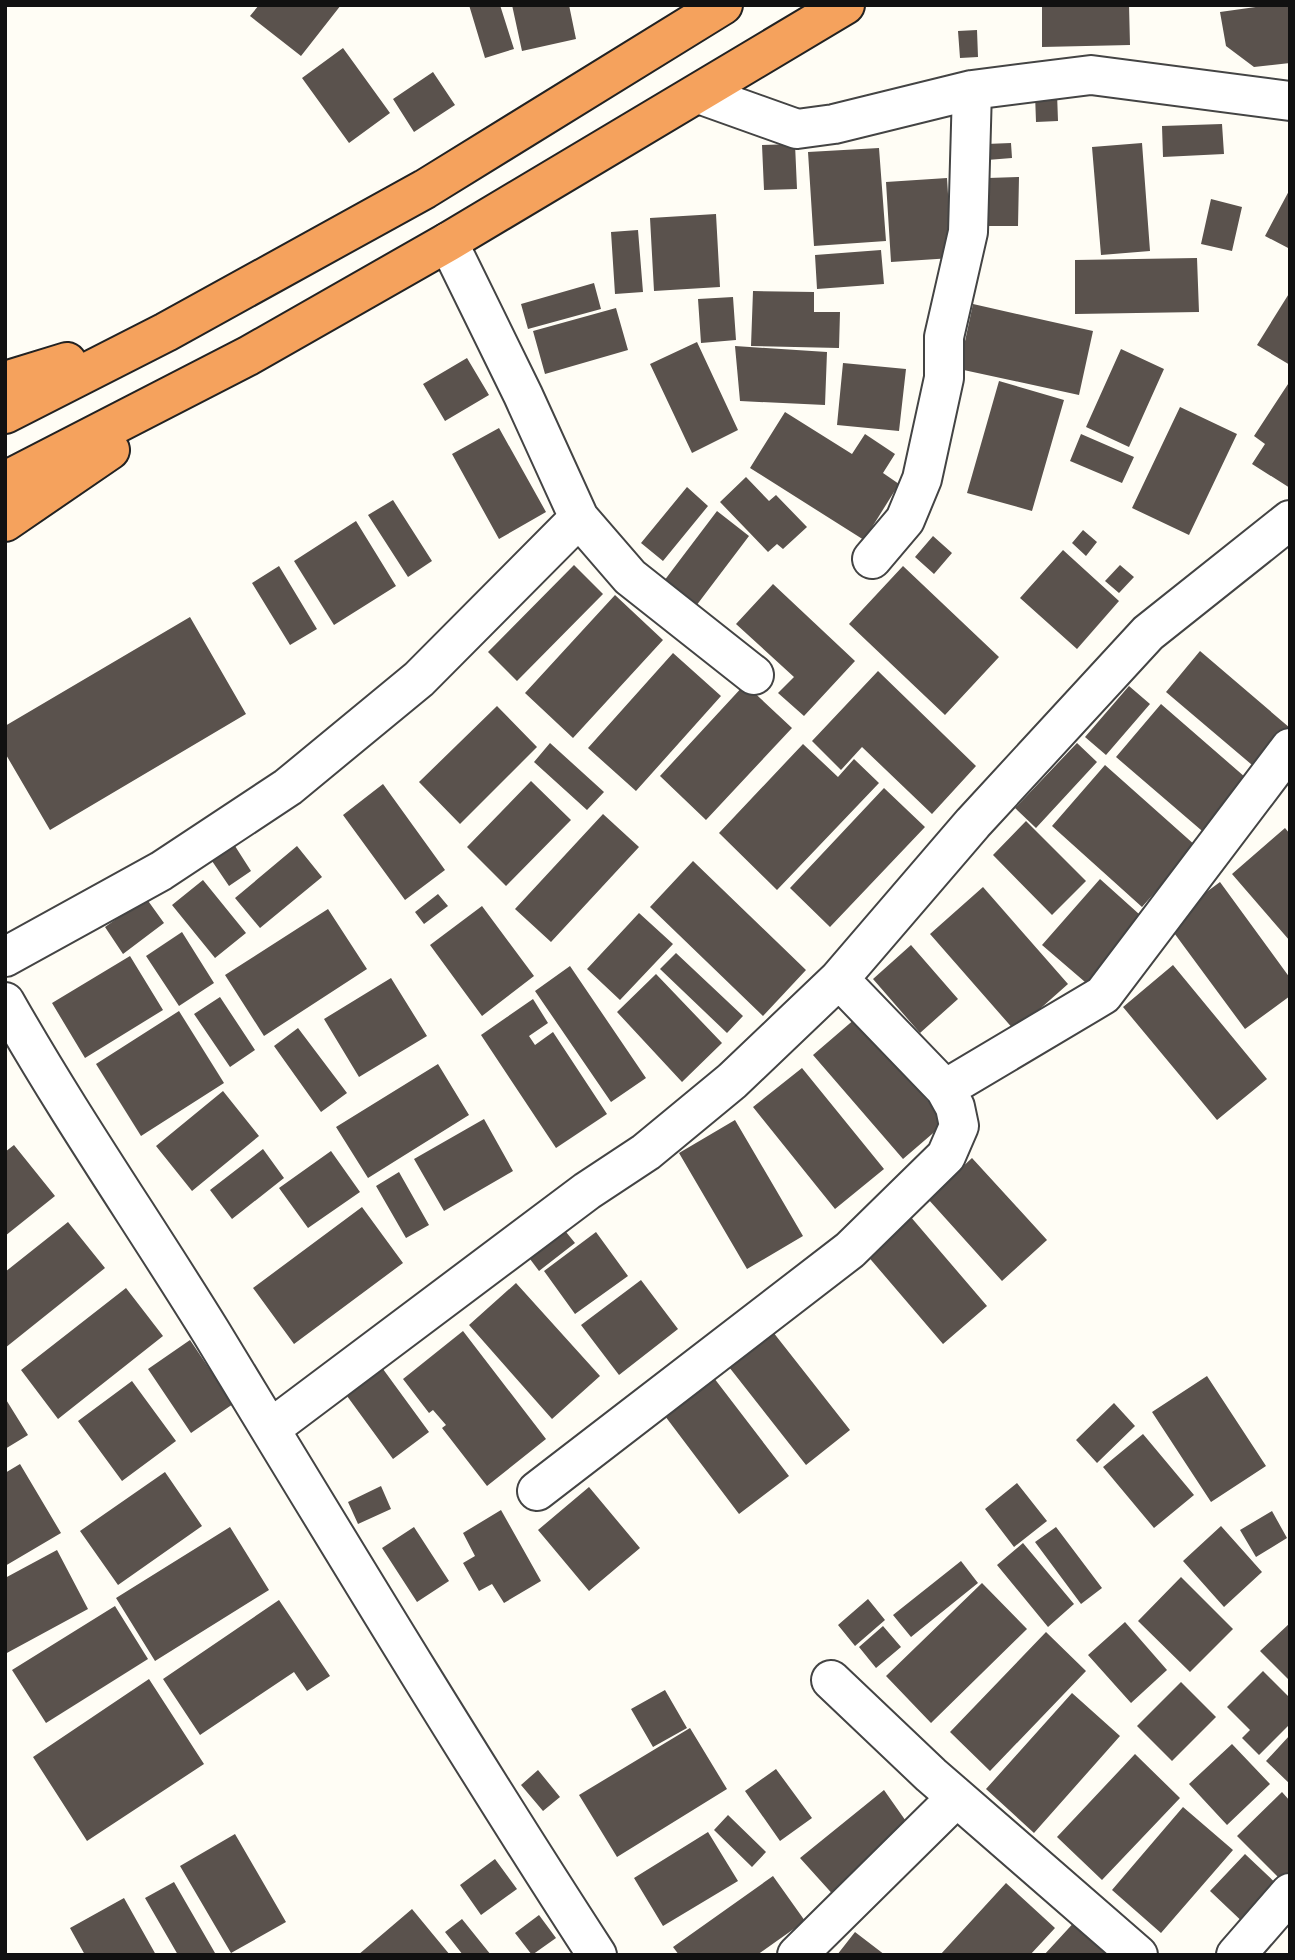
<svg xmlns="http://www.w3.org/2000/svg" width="1295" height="1960" font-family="'Roboto Serif',serif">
<rect width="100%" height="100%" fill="#fffdf5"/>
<path fill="#5a524d" d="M259,5H341L301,56L250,16Z
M469,5H500L514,49L485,58Z
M512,5H569L576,39L522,51Z
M1042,5H1129L1130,45L1042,47Z
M1270,5H1290V63L1254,67L1226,46L1220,12Z
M977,30L978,57L960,58L958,31Z
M343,48L390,113L349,143L302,78Z
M433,72L455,105L414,132L393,99Z
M1057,93L1058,121L1036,122L1035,94Z
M1222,124L1224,154L1163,157L1162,126Z
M1011,143L1012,158L987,160L986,144Z
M1142,143L1150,251L1101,255L1092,147Z
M795,144L797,189L764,190L762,145Z
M879,148L886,241L814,246L808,152Z
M1019,177L1018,226H987L988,178Z
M947,178L952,258L891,262L886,182Z
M1290,189V249L1265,236Z
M1211,199L1242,207L1232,251L1201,244Z
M716,214L720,287L654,291L650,218Z
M638,230L643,292L615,294L611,232Z
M881,250L884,284L817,289L815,255Z
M1197,258L1199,312L1075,314V260Z
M594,283L601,309L528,329L521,304Z
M753,291L814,292V312H840L839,348L751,346Z
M1290,292V365L1257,345Z
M733,297L736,340L701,343L698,299Z
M973,304L1093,331L1079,395L959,369Z
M616,308L628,350L545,374L533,331Z
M697,342L738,430L692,453L650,364Z
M735,346L827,352L825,405L740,401Z
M1121,349L1164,369L1129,447L1086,427Z
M467,358L489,395L445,421L423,384Z
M843,363L906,369L899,431L837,425Z
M999,381L1064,400L1032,511L967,493Z
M1290,381V488L1252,464L1265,444L1254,436Z
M1180,407L1237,434L1189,535L1132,508Z
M785,412L852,454L865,434L895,454L883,473L899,484L864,540L750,468Z
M499,428L546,512L499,539L452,454Z
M1081,434L1134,457L1122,483L1070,461Z
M746,477L769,501L776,495L807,527L783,549L777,544L768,552L720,502Z
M687,487L708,506L663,561L641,543Z
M393,500L432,561L408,577L368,515Z
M717,511L749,536L696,606L664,581Z
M356,521L396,586L334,625L294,561Z
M1083,530L1097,542L1086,556L1072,543Z
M933,536L952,553L934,574L915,557Z
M1063,550L1119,601L1077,649L1020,598Z
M574,565L603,594L517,681L488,652Z
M1120,565L1134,577L1119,593L1105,581Z
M279,566L317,629L290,645L252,583Z
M903,566L999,657L945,715L849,624Z
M773,584L855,661L804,716L778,693L794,677L736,624Z
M615,595L663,640L573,738L525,693Z
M190,617L246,714L50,830L5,753V726Z
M1200,651L1290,728V732L1258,770L1166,692Z
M673,653L721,696L636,791L588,748Z
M878,671L976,766L932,814L862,747L841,770L812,741Z
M745,684L792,728L706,820L660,776Z
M1129,686L1150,704L1106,755L1085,737Z
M1161,704L1253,784L1208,836L1116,757Z
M497,706L537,747L460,824L419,782Z
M550,743L604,792L587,810L534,762Z
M1077,743L1097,762L1036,828L1015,808Z
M803,744L838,777L854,759L879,783L777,890L719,833Z
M1105,765L1196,846L1142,907L1052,826Z
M531,781L571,820L506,886L467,847Z
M383,784L445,870L405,900L343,815Z
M884,788L925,827L830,927L790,888Z
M603,814L639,847L551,942L515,909Z
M1026,821L1086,881L1052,915L993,855Z
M1285,828L1290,834V941L1232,874Z
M235,846L251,871L229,886L212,861Z
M297,846L322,877L260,928L235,898Z
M693,861L806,970L763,1016L650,907Z
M1100,879L1149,923L1092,988L1042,945Z
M203,880L246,933L215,958L172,905Z
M1220,882L1290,978V996L1245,1029L1166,922Z
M983,887L1068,984L1015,1031L930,934Z
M438,894L448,906L424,924L415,912Z
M146,898L164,923L123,954L105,927Z
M482,906L534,976L482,1016L430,945Z
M328,909L367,969L264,1036L225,975Z
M639,913L673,944L620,1000L587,969Z
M182,932L214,983L179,1006L146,956Z
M911,945L958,999L920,1033L873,979Z
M676,953L743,1016L727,1033L660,969Z
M130,956L163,1010L85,1058L52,1003Z
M1173,965L1267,1079L1217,1120L1123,1007Z
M570,966L646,1078L611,1102L535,991Z
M656,974L722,1043L682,1082L617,1012Z
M391,978L427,1036L359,1077L324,1019Z
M220,997L255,1050L230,1067L194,1014Z
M533,999L548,1023L529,1036L535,1045L553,1032L607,1114L556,1148L481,1035Z
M179,1011L224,1083L141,1136L96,1064Z
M856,1018L946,1122L903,1159L813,1055Z
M298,1028L347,1093L321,1112L274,1046Z
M438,1064L469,1115L368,1178L336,1127Z
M802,1068L884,1169L835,1209L753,1107Z
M223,1091L259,1136L192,1191L156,1146Z
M484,1119L513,1171L444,1211L414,1159Z
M735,1120L803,1236L747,1269L679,1153Z
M14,1145L55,1196L5,1236V1152Z
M263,1149L284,1178L232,1219L210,1190Z
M331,1151L360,1192L308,1228L279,1188Z
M972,1158L1047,1240L1002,1281L928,1199Z
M399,1172L429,1225L406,1238L376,1186Z
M362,1207L403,1263L294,1344L253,1288Z
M910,1216L987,1306L943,1344L866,1254Z
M68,1222L105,1268L5,1348V1272Z
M562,1227L575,1243L539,1271L527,1255Z
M596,1232L628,1276L575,1314L544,1271Z
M641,1280L678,1329L619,1375L581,1325Z
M516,1283L600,1376L552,1419L469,1325Z
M126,1288L163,1336L58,1419L21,1370Z
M463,1331L546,1439L487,1486L442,1428L446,1425L433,1410L429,1413L403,1379Z
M773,1332L850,1430L806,1465L729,1367Z
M190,1340L233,1404L191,1433L148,1369Z
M383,1369L429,1432L393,1459L347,1396Z
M1207,1376L1266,1466L1211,1502L1152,1412Z
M714,1378L789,1476L739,1514L665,1416Z
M132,1381L176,1441L122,1481L78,1421Z
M5,1398L28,1435L5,1449Z
M1114,1403L1135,1426L1097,1463L1076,1440Z
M1143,1434L1194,1495L1154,1528L1103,1467Z
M20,1464L61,1533L5,1566V1473Z
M165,1472L202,1526L118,1585L80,1531Z
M1017,1483L1047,1521L1014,1547L985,1509Z
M381,1486L391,1509L358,1524L348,1502Z
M589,1487L640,1548L589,1591L538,1530Z
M501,1510L541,1581L504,1603L492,1584L479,1591L463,1563L475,1556L463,1533Z
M1272,1511L1287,1538L1256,1557L1240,1530Z
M1221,1526L1262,1572L1224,1607L1183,1561Z
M230,1527L269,1590L155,1661L116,1598Z
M414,1527L449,1581L417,1602L382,1548Z
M1056,1527L1102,1588L1081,1604L1035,1542Z
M1023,1543L1074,1604L1048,1627L997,1565Z
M57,1550L88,1609L5,1654V1578Z
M961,1561L978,1583L911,1637L893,1615Z
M1181,1577L1233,1629L1190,1672L1138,1621Z
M982,1583L1027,1629L931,1723L886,1676Z
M868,1599L885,1620L855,1646L838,1625Z
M279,1600L330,1676L307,1691L294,1672L200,1735L163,1679Z
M115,1606L148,1659L46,1723L12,1670Z
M1125,1622L1167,1670L1131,1703L1088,1655Z
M1290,1623V1681L1260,1651Z
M883,1626L901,1647L876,1668L859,1647Z
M1046,1632L1086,1671L990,1771L950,1732Z
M1263,1671L1290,1698V1724L1259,1755L1242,1738L1250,1730L1227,1707Z
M149,1679L204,1764L87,1841L33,1757Z
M1181,1682L1216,1717L1172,1761L1137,1726Z
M665,1690L687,1728L653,1747L631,1709Z
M1072,1693L1120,1736L1034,1833L986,1789Z
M690,1728L727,1789L617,1857L579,1795Z
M1290,1735V1784L1266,1761Z
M1232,1744L1270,1784L1227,1825L1189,1784Z
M1135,1754L1180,1798L1102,1880L1057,1837Z
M776,1769L812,1818L780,1841L745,1791Z
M538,1770L560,1797L543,1811L521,1785Z
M884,1790L915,1834L837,1899L800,1858Z
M1282,1792L1290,1801V1882L1286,1885L1237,1836Z
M1183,1807L1233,1850L1161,1933L1112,1890Z
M728,1815L766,1852L752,1867L714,1830Z
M708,1832L738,1881L663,1926L634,1878Z
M235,1834L286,1922L231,1953L180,1866Z
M1245,1854L1284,1891L1249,1928L1210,1891Z
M495,1859L517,1889L481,1915L460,1885Z
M773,1876L805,1921L757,1955H679L673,1947Z
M174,1882L215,1953L213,1955H178L145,1898Z
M1006,1883L1055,1928L1030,1955H940Z
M124,1898L156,1955H85L70,1928Z
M412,1909L450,1955H358Z
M539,1915L556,1938L532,1955L515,1933Z
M1079,1917L1118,1955H1044Z
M462,1919L491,1955H463L445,1932Z
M855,1932L885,1955H837Z"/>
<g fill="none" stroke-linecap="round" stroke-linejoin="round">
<g stroke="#444" stroke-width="42">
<path id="minor" d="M699,94L797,129L834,124L972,90L1091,75L1290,101
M448,242L523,395L579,518L630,577L754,675
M872,559L905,520L922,479L944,378V337L968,232L972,90
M5,957L161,871L288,787L419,679L579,518
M5,1002C69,1115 143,1222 211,1332C338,1541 464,1750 597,1955
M945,1089L1103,995L1290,748
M270,1429L587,1191L646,1152L732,1081L839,979L973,823L1148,633L1290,520
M537,1491L850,1250L946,1156L959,1126L955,1107L945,1089L839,979
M831,1680L931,1775L1138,1955
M797,1955L956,1798
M1236,1955L1290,1893"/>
</g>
<g stroke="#222" stroke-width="42">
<path id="highway" d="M5,381L67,362
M5,414L166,332L425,189L723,5
M5,481L248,356L448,242L845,5
M5,522L110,450"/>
</g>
<use href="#minor" stroke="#fff" stroke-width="38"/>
<use href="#highway" stroke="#f5a25d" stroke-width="38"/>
</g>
<rect width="1295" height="1960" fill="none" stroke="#111111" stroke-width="14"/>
</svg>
